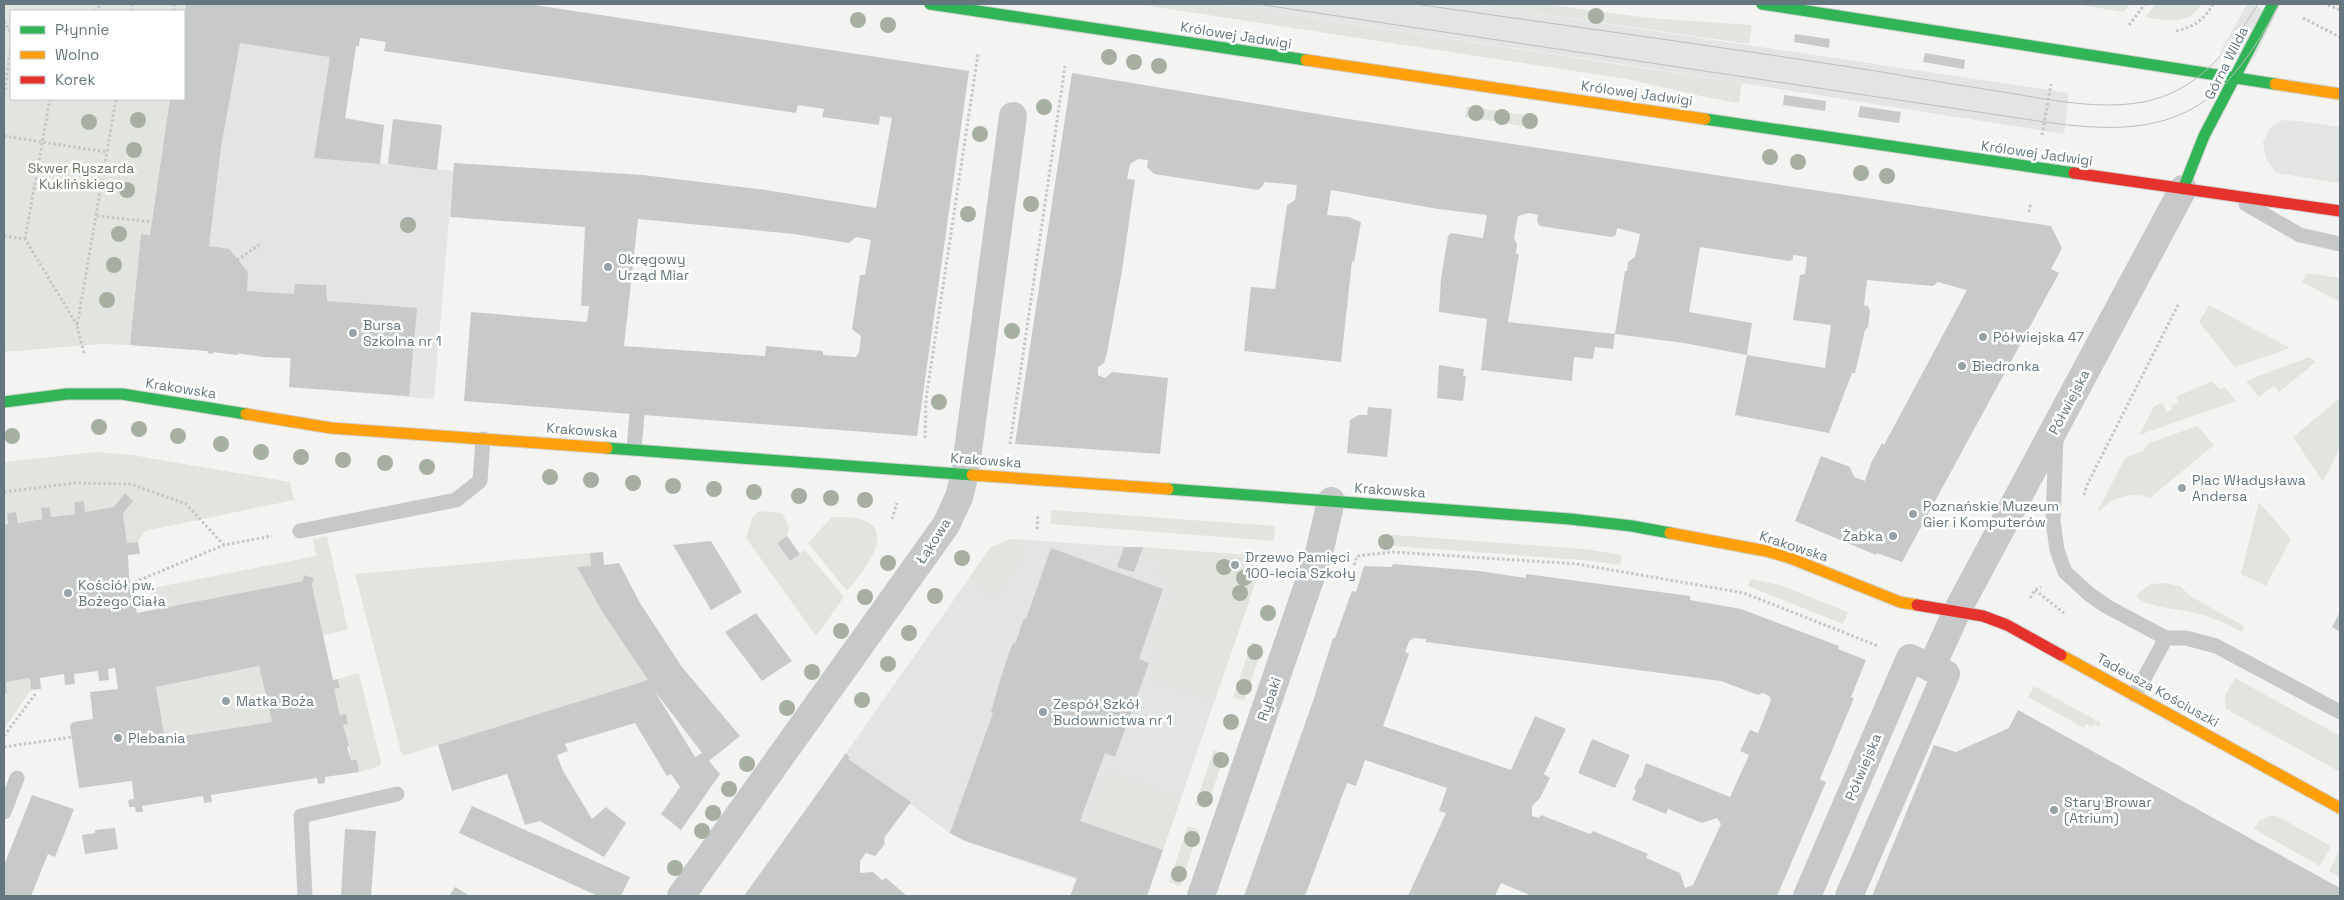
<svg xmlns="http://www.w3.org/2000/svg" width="2344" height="900" font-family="'Space Grotesk',sans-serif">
<rect width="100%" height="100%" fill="#f3f3f1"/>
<path fill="#e3e4e4" d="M186,4H363L345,118L380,164L453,171L434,399L289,387L290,358L264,357L239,354L238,355L213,352V354L208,353V351L130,345L141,234L150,235L170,99H184V18Z
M1219,4H1472L2069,93L2064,134L1629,65Z
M2247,4H2252L2275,16L2254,59L2220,52Z
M2282,120L2298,121L2340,127V176L2314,172L2312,175L2313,179L2276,173L2266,158L2263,142L2270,128Z
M1012,539L1246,555L1259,572L1147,896H1124L965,841L950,833L848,759L850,756L846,753L991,547Z"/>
<path fill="#e2e5df" d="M4,4H186L184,18V11H11V99H170L150,235L141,234L130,345L100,344L4,352Z
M1136,4H1219L1742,83L1739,103L1710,98L1627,79Z
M1472,4H1543L1648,18L1752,25L1749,44Z
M2074,4H2131L2123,12Z
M2155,4H2201C2191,25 2165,21 2146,17Z
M1467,106L1537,117L1536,128L1465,117Z
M2314,172L2340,176V183L2313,179L2312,175Z
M2307,273L2340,278V302L2302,282Z
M2209,305L2290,348L2235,367L2199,322Z
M2309,357L2316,362L2279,392L2274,385L2259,397L2246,381Z
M2212,381L2220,389L2225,387L2236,401L2139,435L2154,406L2162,403L2167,412L2172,409L2171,406L2179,402L2176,397Z
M2340,398V448L2323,482L2293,437Z
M2197,426L2214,445L2150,498C2133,491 2112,497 2100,511L2098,510L2125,458L2143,451L2149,443Z
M96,452L132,455L290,482L294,500L145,531L138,542L127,543L123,513L132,501L125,494L114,507L85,512L84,501L74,502L75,514L51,517L50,507L41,508L42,519L18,523L16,512L7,513L8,524L4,525V462Z
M2259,502L2291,539L2266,586L2241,574Z
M1052,510L1275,526L1274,541L1050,524Z
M759,511L782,513L789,527L787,536L777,543L790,561L805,550L844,597L816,636L746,538L752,518Z
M832,517C841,517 851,517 860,519C900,530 860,575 847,591L808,543Z
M1381,534L1584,549L1622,555L1620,565L1582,560L1381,545Z
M327,536L348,630L323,635L312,585L314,578L305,575L303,581L155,610L151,592L153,588L316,556L313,539Z
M1012,539L1022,540L1020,564L995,597L968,579L991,547Z
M1143,547L1246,555L1259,572L1215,700L1151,679L1159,658L1151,643L1161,613L1169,605L1173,593L1163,589L1168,575L1158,572L1162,558L1140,556Z
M590,553L591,566L578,568L603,613L648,680L402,756L355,574Z
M1751,579L1780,585L1848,612L1843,624L1748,586Z
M2165,583L2180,586L2190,596L2244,626L2242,632C2225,622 2209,616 2190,612C2174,608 2149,608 2137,597V594L2151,584Z
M1252,642L1263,646L1244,701L1233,697Z
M259,666L272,722L165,739L156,687Z
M359,673L381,762L380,766L359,772L357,760H351L347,737H345L343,725L348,724L346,715H340L334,689L340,687L338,679Z
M30,678L31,690L4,729V693L7,692L6,682Z
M2235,678L2340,736V772L2226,709L2225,695Z
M2034,686L2101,723L2099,727L2094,724L2092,727L2086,724L2084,728L2028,697Z
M1214,750L1225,754L1206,809L1195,805Z
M1107,771L1181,798L1163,850L1087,824Z
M2271,815L2279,817L2331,846L2320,866L2254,829L2259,821Z
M1188,826L1199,830L1180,886L1169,882Z
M2339,851L2340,852V877L2329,871Z"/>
<path fill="#c8caca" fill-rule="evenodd" d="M186,4H528L969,71L917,436L464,401L471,312L587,322L589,306H581L585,227L450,217L454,163L643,175L766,190L876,208L892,118L880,116L879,125L822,117L824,109L798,105L796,113L384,51L386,42L360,38L359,46H356L345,118L384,125L380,164L314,158L330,57L240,43L221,147L209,246L229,249L248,272L247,291L294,294L295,284L326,285L327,301L417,308L409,396L289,387L291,358L264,357L238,353V355L213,352V354L208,353V351L130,345L141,234L150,235L170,99H184V18ZM638,219L794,234L849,243L856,237L871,240L865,275H860L852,329L861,336L859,352L856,357L823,355V351L766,346L765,356L624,346Z
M1795,34L1830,39L1829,48L1794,42Z
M1925,53L1965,60L1964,69L1923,62Z
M1072,73L1342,118L2051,226L2062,248L2051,269L2059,273L1902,562L1877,553L1876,555L1795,521L1821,456L1850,467L1854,477L1865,481L1871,463L1882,443L1884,445L1967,290L1938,282L1933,286L1867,280L1864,305L1868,306L1870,311L1868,327L1865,330L1855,373H1852L1829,433L1735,415L1747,355L1825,368L1831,325L1793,320L1800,275L1805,274L1807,257L1793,255V259L1790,261L1700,247L1689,312L1752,323L1747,355L1684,343L1615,334L1613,349L1595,347L1593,359L1574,357L1572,381L1481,370L1487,319L1439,312L1441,279L1448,236L1451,233L1483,238L1487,215L1438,209L1331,190L1327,215L1349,217L1361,222L1354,262L1352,261L1341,362L1244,351L1251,287L1275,289L1287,205L1295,200L1297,185L1264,182L1263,186L1258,190L1154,174L1147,167L1148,160L1138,159L1130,164L1127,179L1135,180L1122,271L1107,353L1104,363L1098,367V375L1105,378L1112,372L1168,378L1160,454L1015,444ZM1529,213L1538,215L1537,221L1540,226L1612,237L1616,235L1617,228L1640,234L1635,257L1628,262L1627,271H1625L1615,334L1508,322L1519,254H1516L1517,244L1514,238L1518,216Z
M1784,95L1826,101L1825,111L1783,105Z
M1860,106L1901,112L1899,123L1858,117Z
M393,119L442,125L437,170L388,164Z
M1439,365L1464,369L1463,376H1466L1463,401L1437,398Z
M1368,407L1392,409L1387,457L1347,453L1350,420L1359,415H1367Z
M125,493L133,501L123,513L127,543L138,542L140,554L128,555L129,577L137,613L303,581L304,575L314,578L312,585L333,680L338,679L340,688L334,689L340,715L346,714L348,724L343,725L349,745L347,747L351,760H357L359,772L325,777V783L318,784L317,778L211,795L212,802L204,803L203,796L142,806L143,812H136L135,807H129L128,800L134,799L132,781L79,788L70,726L73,722L93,719L90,692L118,689L115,668L108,669L109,680L99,681L98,671L74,674L75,684L65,685L64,674L40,678L41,689L31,690L30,678L6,682L7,693H4V525L8,524L7,513L16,512L18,523L42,519L41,508L50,507L51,517L75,514L74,502L84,501L85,512L114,507ZM259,666L272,722L165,739L156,687Z
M787,536L800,554L790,561L777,543Z
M711,541L742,592L711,610L673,545Z
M1124,547H1143L1134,572L1117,567Z
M1051,548L1163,589L1139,659L1149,663L1135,702L1115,757L1105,753L1080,821L1163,850L1147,896H1070L1077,878L965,841L950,833L993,713L991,712L999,684L1010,650L1013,643L1015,644L1024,618L1026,619Z
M603,552L604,565L619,563L640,603L682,667L740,736L709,761L720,774L681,830L661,814L680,787L671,774L667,776L635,723L565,744L568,751L557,755L562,769L592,819L606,807L626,823L604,857L540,821L525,825L507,774L452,791L438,745L648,680L603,613L577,567L591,566L590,553ZM654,690L702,753L695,757Z
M1393,564L1479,571L1526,578V574L1690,596V600L1741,609L1839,646L1838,649L1866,660L1851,697L1854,698L1820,779L1826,782L1777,896H1532L1501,883L1495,896H1408L1446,813L1439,811L1447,788L1365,760L1356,786L1347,783L1305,896H1244L1313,701L1333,638H1335L1352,591L1356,592L1364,566L1392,567ZM1414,638L1426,639V642L1721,681L1758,695L1763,693L1769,696L1771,700L1758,733L1750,730L1740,751L1749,755L1730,797L1646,763L1641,778H1639L1634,789L1636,790L1632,800L1666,814L1668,809L1702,823L1717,818L1721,824L1693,885L1685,888L1680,873L1646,858L1648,854L1593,831L1590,834L1541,815L1539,818L1532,816V806L1540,798L1550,778L1544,774L1566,729L1535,716L1511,770L1383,726L1409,654L1405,652L1409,641Z
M2340,612V632L2332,627Z
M756,613L792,661L762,681L725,632Z
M2018,710L2340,888V896H1872L1934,745L1956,752L2009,728Z
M1592,739L1630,755L1615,788L1578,773Z
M846,753L850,757L848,759L911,802L884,838L885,844L875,856L866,853L860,861V873L873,872L882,880L886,878L907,896H744Z
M32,795L74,809L55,857L48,854L31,896H4V865Z
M472,806L630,877L621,896H598L459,833Z
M115,828L118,849L85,854L82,835L95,833V830Z
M345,829L376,831L371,896H341Z
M455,887L470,896H449Z"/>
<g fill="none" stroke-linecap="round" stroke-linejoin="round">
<g stroke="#d0d0d0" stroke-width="13">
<path id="fast" d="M930,4L1306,60
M1762,4L2275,84
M1705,119L2074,173
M2183,189L2204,136L2273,4
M4,402L67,394H122L246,414
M607,448L972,475
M1168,489L1570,519L1632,526L1670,533"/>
</g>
<g stroke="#d0d0d0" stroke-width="13">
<path id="slow" d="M1306,60L1705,119
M2275,84L2340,94
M246,414L331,428L607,448
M972,475L1168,489
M1670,533L1766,551L1790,558L1900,602L1917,605
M2061,655L2340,808"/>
</g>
<g stroke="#d0d0d0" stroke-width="13">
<path id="jam" d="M2074,173L2340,211
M1917,605L1983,616L2007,625L2061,655"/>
</g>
<path stroke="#c5c6c6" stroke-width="3" stroke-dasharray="2.5 2.5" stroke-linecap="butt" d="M2328,5L2340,10
M94,11L102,4
M131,11L132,4
M174,11V4
M2303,18L2340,37
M4,21L11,34
M2129,25L2145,4
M2176,31C2194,27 2204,20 2213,4
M4,95L11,46
M2042,135L2051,84
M4,136L107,152
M2029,212L2031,202
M97,216L152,222
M4,236L25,239L77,325
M25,239L50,99
M237,260L259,245
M84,353L77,326L116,99
M925,438L926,399L978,54
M1010,444L1065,66
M4,492L74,483L131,484L186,504L224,545
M2084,495L2087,485L2178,305
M892,519L897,503
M1037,529L1038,514
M1354,565L1357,556L1393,552L1577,564L1629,573L1744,593L1878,646
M130,584L224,545L272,536
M2035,590L2064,613
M2030,598L2035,590L2041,587
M4,736L36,693
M4,747L72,737"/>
<path stroke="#c7c8c9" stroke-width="15" d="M2246,204L2300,235L2340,244
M2056,437L2053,521L2057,550L2065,572L2089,594L2106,606L2166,638H2186L2216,646L2340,712
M634,449L637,414
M300,531L456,500L480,481L483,439
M2135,695L2166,638
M4,812L17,778
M305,896L301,816L397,794"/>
<path stroke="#c7c8c9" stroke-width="28" d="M1931,668L1957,611L2183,189
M681,896L946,525L959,497L965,473L1013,116
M1201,896L1319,553L1331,501
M1807,896L1910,658L1946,674L1849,896"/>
<use href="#fast" stroke="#30b455" stroke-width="11"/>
<use href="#slow" stroke="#ff9f0a" stroke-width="11"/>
<use href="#jam" stroke="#e5322d" stroke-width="11"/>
<path stroke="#bdbebf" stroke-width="1" d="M1257,4L2045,122C2168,140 2221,116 2279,4
M1415,4C1569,26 1723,47 1876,71C1921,79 1965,86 2009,93C2052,100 2099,110 2143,102C2197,92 2231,49 2258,4"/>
</g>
<g fill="#a7afa3">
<circle cx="1596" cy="16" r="8"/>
<circle cx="858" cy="20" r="8"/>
<circle cx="888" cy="25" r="8"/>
<circle cx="1109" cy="57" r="8"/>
<circle cx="1134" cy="62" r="8"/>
<circle cx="1159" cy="66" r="8"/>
<circle cx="1044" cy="107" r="8"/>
<circle cx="1476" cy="113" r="8"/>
<circle cx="1502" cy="117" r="8"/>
<circle cx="138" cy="120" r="8"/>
<circle cx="1530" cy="121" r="8"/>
<circle cx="89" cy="122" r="8"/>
<circle cx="980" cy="134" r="8"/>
<circle cx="134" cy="150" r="8"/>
<circle cx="1770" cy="157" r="8"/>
<circle cx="1798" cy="162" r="8"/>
<circle cx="1861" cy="173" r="8"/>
<circle cx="1887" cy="176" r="8"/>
<circle cx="127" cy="190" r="8"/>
<circle cx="1031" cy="204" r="8"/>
<circle cx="968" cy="214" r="8"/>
<circle cx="408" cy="225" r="8"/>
<circle cx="119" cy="234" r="8"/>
<circle cx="114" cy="265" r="8"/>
<circle cx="107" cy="300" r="8"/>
<circle cx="1012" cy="331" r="8"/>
<circle cx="939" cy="402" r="8"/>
<circle cx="99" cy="427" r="8"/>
<circle cx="139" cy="429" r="8"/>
<circle cx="12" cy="436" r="8"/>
<circle cx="178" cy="436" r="8"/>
<circle cx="221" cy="444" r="8"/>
<circle cx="261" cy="452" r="8"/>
<circle cx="301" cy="457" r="8"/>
<circle cx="343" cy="460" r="8"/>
<circle cx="385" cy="463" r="8"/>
<circle cx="427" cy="467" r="8"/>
<circle cx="550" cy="477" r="8"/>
<circle cx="591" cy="480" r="8"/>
<circle cx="633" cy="483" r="8"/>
<circle cx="673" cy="486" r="8"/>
<circle cx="714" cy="489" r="8"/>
<circle cx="754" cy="492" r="8"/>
<circle cx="799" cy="496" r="8"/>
<circle cx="831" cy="498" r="8"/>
<circle cx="865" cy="500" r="8"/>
<circle cx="1386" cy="542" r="8"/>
<circle cx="962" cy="558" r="8"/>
<circle cx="888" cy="563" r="8"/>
<circle cx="1224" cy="567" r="8"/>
<circle cx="1244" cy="578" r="8"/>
<circle cx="1240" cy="593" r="8"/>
<circle cx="935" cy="596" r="8"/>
<circle cx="865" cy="597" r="8"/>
<circle cx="1268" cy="613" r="8"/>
<circle cx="841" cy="631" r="8"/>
<circle cx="909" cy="633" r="8"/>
<circle cx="1255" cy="652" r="8"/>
<circle cx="888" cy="664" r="8"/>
<circle cx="812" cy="672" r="8"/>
<circle cx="1244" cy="687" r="8"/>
<circle cx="862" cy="700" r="8"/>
<circle cx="787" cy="708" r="8"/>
<circle cx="1231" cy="722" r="8"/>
<circle cx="1221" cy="760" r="8"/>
<circle cx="747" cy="764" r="8"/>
<circle cx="729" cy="789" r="8"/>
<circle cx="1205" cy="799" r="8"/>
<circle cx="713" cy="813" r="8"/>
<circle cx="702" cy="831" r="8"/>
<circle cx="1192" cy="839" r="8"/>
<circle cx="675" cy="868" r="8"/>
<circle cx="1179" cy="874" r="8"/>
</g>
<g fill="#97a2a7" stroke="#fff" stroke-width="2">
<circle cx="608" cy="267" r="5"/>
<circle cx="353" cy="333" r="5"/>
<circle cx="1983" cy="337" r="5"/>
<circle cx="1962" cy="366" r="5"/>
<circle cx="2182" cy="488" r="5"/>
<circle cx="1913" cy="514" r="5"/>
<circle cx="1893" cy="536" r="5"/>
<circle cx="1235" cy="565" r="5"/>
<circle cx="68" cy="593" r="5"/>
<circle cx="226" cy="701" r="5"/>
<circle cx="1043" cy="712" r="5"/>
<circle cx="118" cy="738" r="5"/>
<circle cx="2054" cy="810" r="5"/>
</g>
<g text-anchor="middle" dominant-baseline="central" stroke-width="5" stroke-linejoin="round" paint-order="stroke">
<g font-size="14" fill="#65767f" stroke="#fff">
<text transform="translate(1236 35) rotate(9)">Królowej Jadwigi</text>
<text transform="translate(2226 63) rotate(-63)">Górna Wilda</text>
<text transform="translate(1637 93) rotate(8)">Królowej Jadwigi</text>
<text transform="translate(2037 153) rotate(8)">Królowej Jadwigi</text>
<text transform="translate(181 388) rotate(9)">Krakowska</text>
<text transform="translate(2069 402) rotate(-62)">Półwiejska</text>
<text transform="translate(582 430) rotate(4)">Krakowska</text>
<text transform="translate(986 460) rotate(4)">Krakowska</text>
<text transform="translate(1390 490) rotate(4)">Krakowska</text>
<text transform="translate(933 541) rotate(-57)">Łąkowa</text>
<text transform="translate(1794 546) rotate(18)">Krakowska</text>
<text transform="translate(2158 690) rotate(29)">Tadeusza Kościuszki</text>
<text transform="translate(1269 699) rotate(-71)">Rybaki</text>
<text transform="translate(1863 767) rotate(-67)">Półwiejska</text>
</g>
<g font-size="14" fill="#697763" stroke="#fff">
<text x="81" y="168">Skwer Ryszarda<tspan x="81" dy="16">Kuklińskiego</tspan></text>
</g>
<g font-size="14" fill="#65767f" stroke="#fff" text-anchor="start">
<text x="618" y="259">Okręgowy<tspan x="618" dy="16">Urząd Miar</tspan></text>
<text x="363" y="325">Bursa<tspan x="363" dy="16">Szkolna nr 1</tspan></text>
<text x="1993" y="337">Półwiejska 47</text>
<text x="1972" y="366">Biedronka</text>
<text x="2192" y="480">Plac Władysława<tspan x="2192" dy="16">Andersa</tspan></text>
<text x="1923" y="506">Poznańskie Muzeum<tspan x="1923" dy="16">Gier i Komputerów</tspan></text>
<text x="1883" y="536" text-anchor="end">Żabka</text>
<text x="1245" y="557">Drzewo Pamięci<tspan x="1245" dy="16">100-lecia Szkoły</tspan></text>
<text x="78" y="585">Kościół pw.<tspan x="78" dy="16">Bożego Ciała</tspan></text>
<text x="236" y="701">Matka Boża</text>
<text x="1053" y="704">Zespół Szkół<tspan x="1053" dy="16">Budownictwa nr 1</tspan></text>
<text x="128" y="738">Plebania</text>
<text x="2064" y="802">Stary Browar<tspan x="2064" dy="16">(Atrium)</tspan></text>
</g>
</g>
<rect width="2344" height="900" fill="none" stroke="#65767f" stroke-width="10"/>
<rect x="10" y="10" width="175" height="90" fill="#ffffff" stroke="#c1c8cc"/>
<rect x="20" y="26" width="25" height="8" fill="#30b455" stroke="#c1c8cc"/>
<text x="55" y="35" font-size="15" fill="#65767f">Płynnie</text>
<rect x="20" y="51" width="25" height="8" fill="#ff9f0a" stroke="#c1c8cc"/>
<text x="55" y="60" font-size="15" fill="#65767f">Wolno</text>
<rect x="20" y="76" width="25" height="8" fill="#e5322d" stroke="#c1c8cc"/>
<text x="55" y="85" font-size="15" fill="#65767f">Korek</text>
</svg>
